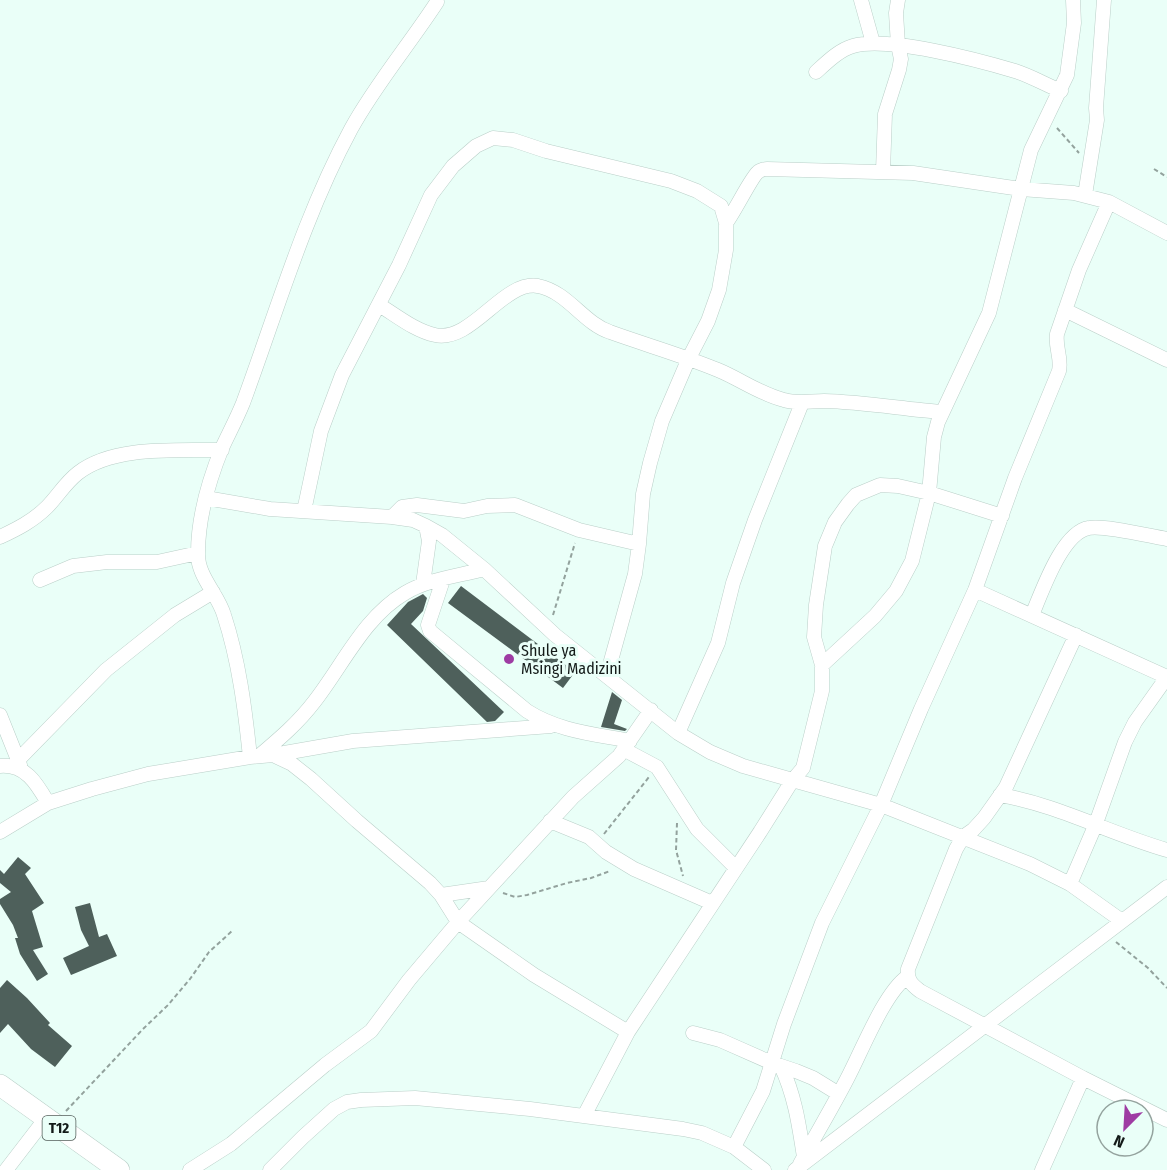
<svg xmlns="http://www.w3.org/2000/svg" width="1167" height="1170" font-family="'Fira Sans Condensed',sans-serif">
<rect width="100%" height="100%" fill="#eafff8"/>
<path fill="#4e605b" d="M461,586L575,672L563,688L448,603Z
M423,594L427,598L423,611L411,624L504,712L495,721L487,722L387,625L408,602Z
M612,692L622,700L614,724L627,729L625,731L601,727Z
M18,857L31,868L25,874L44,903L32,911L43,947L33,950L48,974L37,981L20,954L15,938H18L13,925L0,904V899L11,892L0,883V870L4,874Z
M90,903L99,937L107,934L117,956L71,975L63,958L89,946L81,930L75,907Z
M7,980L27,998L50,1023L48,1025L72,1046L55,1067L31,1049L8,1024L0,1033V988Z"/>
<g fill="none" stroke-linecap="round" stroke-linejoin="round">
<g stroke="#bacfc8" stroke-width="15">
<path id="minor" d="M861,0L873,43
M816,72C827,62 839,50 853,46C888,36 978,60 1015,71C1031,76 1046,85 1061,91
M883,171L885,114L899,70L901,59L898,45L896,13L898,0
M1085,195L1097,120L1096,108L1104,0
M726,223C734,213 752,176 758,172C760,170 765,169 767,169L913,173L1021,189L1074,193L1109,202L1167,233
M379,305C396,315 415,331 435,335C472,343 503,280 538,286C568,292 583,323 610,332C646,345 682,355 718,370C740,379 760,394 784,400C797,404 811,401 824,401C864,402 903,409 942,412
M1065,310L1167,360
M206,498L270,509L392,517L413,520L426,526L442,535L484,569L555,635L678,733L710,752L743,766L881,805L1030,864L1070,884L1122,921
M304,511L321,431L342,375L399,265L431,195L453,166L476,146L493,138L513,140L546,151L671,181L697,191L721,206L726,223V250L719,290L708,321L689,358L662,421L650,463L643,494L639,544L635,574L607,675
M392,517L402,507L417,505L464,511L487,506L515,505L579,530L639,544
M0,537C17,529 33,521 47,507C58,496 65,483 78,473C114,445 178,451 222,450
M40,580L73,566L107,562H157L198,553
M443,580L428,625L430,631L527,711C558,731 594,734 630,741
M423,584L429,541L426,526
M975,590L1167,677
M1032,615C1042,592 1062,532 1089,528C1104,525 1149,536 1167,539
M1076,635L1006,787L984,818L973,830L963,837L956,849L908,969C907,980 911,984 920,991L1083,1078L1167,1120
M822,665L875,616L896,591L912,561L929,493L934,437L938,422L989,313L1031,150L1067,75L1074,23L1073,0
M0,715L20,765
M678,733L718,643L733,583L755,520L802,403
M625,750L657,767L697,829L736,868
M273,755L353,741L551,726
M259,756C279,739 298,723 314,702C343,665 364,617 405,593C428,579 459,576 484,569
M250,757C245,709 239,661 224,615C218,594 197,576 198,553C198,518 209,480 222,448C229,433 237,418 243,403C277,311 304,216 351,129C375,85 409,45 437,2
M18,760L106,670L175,615L213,592
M0,766C26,764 37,784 48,803
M1000,795C1058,805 1111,834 1167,850
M550,821L589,837L606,852L634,869L712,903
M0,832L48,803L92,789L148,774L250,757L273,755L292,764L311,779L357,821L430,883L441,895L458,922L534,975L628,1032
M1070,884L1095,826L1125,742L1135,722L1167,677
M441,895L489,888
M693,1033L720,1040L772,1063L796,1071L813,1078L839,1094
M781,1066C795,1096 799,1125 804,1157
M584,1116L628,1032L760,832L792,781L803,768L822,691V665L814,637L816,605L825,546L835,522L848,504L856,495L880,485L898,486L929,493L1002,516
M734,1147L763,1091L784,1024L822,923L881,805L921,709L975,590L1015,478L1059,371C1062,358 1055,348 1057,334L1079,270L1109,202
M800,1164C815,1136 832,1108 847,1079C861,1053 884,993 907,977
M6,1170L46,1118
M190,1170L231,1144L325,1065L371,1031L409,980L458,922L573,797L619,756L651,710
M270,1170L303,1137L334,1109L347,1102L361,1100L415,1098L530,1109L683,1129L702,1133L734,1147L764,1170
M795,1170L1167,887
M1042,1170L1083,1078"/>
</g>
<g stroke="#bacfc8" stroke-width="22">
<path id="highway" d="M0,1085L119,1170"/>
</g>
<path stroke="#93a29d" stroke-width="2" stroke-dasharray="4.5 3" stroke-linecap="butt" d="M1057,128L1079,153
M1154,169L1167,177
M553,615L575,543
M677,823L676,850L683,876
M604,834L649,777
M503,893L515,897L527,895L567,883L591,878L610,871
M1116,942L1148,968L1167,988
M66,1111L143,1029L168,1005L190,979L209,952L232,931"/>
<use href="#minor" stroke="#fff" stroke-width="14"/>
<use href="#highway" stroke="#fff" stroke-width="21"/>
</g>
<circle fill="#9e3ca3" stroke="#eafff8" stroke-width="2" cx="509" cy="659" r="6"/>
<g text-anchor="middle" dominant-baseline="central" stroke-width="6" stroke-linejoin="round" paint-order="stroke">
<rect fill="#eafff8" stroke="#545f5b" stroke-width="1.5" x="42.5" y="1116" width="33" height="24" rx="4.5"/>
<g font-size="15" font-weight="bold" fill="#131a18">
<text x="59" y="1128">T12</text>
</g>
<g font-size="16" fill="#131a18" stroke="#eafff8" text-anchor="start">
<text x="521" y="650">Shule ya<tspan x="521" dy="18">Msingi Madizini</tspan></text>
</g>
</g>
<g transform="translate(1125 1128) rotate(204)"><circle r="28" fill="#eafff8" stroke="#94a39e" stroke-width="1.5"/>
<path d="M0-4.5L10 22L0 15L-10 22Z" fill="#9e3ca3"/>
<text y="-9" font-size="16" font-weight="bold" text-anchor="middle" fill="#131a18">N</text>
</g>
</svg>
